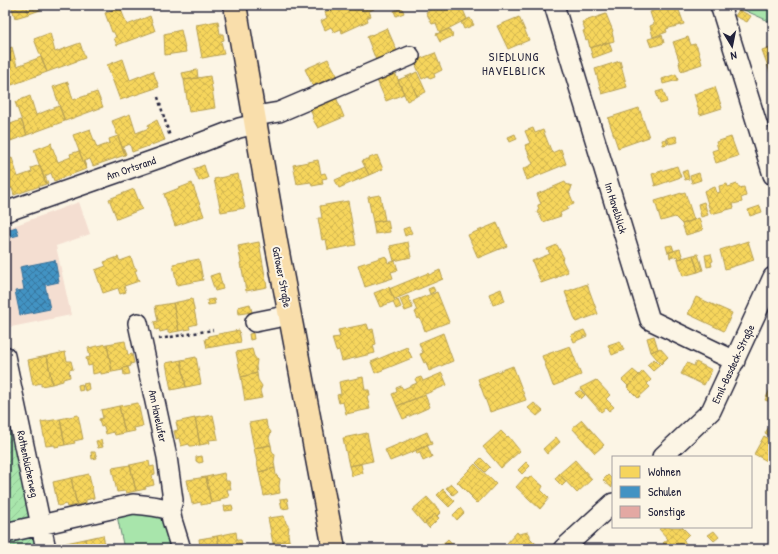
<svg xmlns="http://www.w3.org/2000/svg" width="778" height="554" font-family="'Patrick Hand',sans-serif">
<defs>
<pattern id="garden-furrows" width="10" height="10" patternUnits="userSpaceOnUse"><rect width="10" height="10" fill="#a8e5ab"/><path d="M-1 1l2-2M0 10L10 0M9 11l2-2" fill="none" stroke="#90c494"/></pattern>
<pattern id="homes-cross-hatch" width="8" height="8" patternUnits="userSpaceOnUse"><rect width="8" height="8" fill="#f6d55c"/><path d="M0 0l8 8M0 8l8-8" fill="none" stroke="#d3b751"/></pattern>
<pattern id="schools-cross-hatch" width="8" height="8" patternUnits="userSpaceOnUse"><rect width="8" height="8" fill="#4393c3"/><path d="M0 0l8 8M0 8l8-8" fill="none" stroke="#3878a0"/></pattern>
<pattern id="building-cross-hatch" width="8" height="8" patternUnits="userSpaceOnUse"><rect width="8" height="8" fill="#e3a8a3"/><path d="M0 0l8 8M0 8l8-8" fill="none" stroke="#c2908d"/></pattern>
</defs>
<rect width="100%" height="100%" fill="#fcf5e5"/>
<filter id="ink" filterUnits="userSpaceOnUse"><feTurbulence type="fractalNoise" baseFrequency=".025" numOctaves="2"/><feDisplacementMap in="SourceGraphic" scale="8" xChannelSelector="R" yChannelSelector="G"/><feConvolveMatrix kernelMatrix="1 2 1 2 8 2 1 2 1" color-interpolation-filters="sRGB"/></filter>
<g filter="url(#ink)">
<path fill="#f4ded1" d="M79,202L90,234L56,246L71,315L11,327L5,299V229Z"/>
<path fill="#a8e5ab" stroke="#658473" d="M733,5H773V23Z
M116,511L160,515L166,525L173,549H124Z"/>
<path fill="url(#garden-furrows)" stroke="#658473" d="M5,356L46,549H5Z"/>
<path fill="url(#homes-cross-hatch)" stroke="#b69f52" d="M11,5H26L29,14L15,18Z
M26,5H42L43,9L29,14Z
M342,5H372L374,9L369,11L371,16L367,18L368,21L342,33L341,29L334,32L331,27L325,30L321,21L327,18L325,12Z
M442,5L443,6L447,5H461L467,19L440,33L436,23L432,24L426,12Z
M671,5H677L684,24L666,29L667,32L653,37L650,26L654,24L650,12Z
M120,7L127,25L150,16L155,31L117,45L114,38L116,37L114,32H112L105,13Z
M402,8L404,13L396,16L394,11Z
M739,10L751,16L747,22L735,16Z
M606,14L613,31L612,32L614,41L590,48L588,39L586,40L583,31L585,30L582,22Z
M519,17L529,40L508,49L497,26Z
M470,18L474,25L464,29L461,22Z
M218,21L220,34H223L224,40L221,41L224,54L202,58L196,25Z
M387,28L397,51L376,60L367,37Z
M450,29L453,36L440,42L436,34Z
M181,30L186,52L165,55L164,34Z
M50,33L55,52L80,43L85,58L47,72L34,39Z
M662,35L664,43L651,47L648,39Z
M688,37L691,45L695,44L697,47L702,64L681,71L679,63H680L673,42Z
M609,42L612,51L593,58L590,48Z
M773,46V74L771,75L762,50Z
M12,47L17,66L41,57L47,72L9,86L5,76V50Z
M435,53L442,70L434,74L435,77L430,79L428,76L422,79L414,61Z
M123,59L130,80L153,71L159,87L120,100L107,65Z
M328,59L337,75L313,86L305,69Z
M620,61L627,87L602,94L595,69Z
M197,70L198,78L184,80L182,73Z
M394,70L404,94L386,101L376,78Z
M417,72L426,92L417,96L408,76Z
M676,74L678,80L663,84L662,79Z
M210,76L215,108L189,112L184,80Z
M408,76L417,96L407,101L398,80Z
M68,82L73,100L97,92L103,107L65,121L53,87Z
M715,87L722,108L700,115L694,94Z
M663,90L667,102L660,104L656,92Z
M30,96L36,115L59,106L65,121L27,135L15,102Z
M336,97L344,117L318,128L312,118L313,117L310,108Z
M639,108L649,137L618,148L608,118Z
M130,114L136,133L149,128L148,125L157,120L165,140L132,152L130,144L123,147L126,154L125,155L112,121Z
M21,120L27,135L5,143V126Z
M533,128L535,133L543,130L552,153L561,149L566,164L527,180L523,169L533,164L525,145L530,143L525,131Z
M91,129L90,130L97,148L110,143L109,139L118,136L125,155L93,166L90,159L84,161L87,169H86L73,135Z
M515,134L517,139L510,142L508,137Z
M676,136L678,142L669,144L667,138Z
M731,137L738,156L716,163L712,151L718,149L716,142Z
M666,139L668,144L663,145L662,140Z
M52,143L51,144L58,162L71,157L70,154L79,151L86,169L54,181L51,173L45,176L48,183L46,184L34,150Z
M377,155L383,169L369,175L362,161Z
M12,158L18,177L32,172L31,168L40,165L46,184L14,195L12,188L5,191L8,198H7L5,193V161Z
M318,160L321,174L325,173L327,178L322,179L323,184L312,186L311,182L297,184L293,165Z
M204,165L208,178L199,181L194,169Z
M677,166L681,177L655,186L652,174Z
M365,167L369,175L339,188L335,180Z
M687,170L689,179L685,180L682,172Z
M699,173L701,180L692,183L690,176Z
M238,174L245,208L221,212L214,179Z
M565,182L566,184L572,186L570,192H569L574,204L567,207L568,209L560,213L561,216L543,222L539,214L537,213L539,208L538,207V205L541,204L537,194Z
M192,183L204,216L175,226L164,194Z
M727,184L728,187L737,184L739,188L744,187L746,196L741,198L742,202L733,204L734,208L711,214L704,191L715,187L717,193L720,192L719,186Z
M134,189L142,209L117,219L109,199Z
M685,192L694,220L682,224L675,217L661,221L655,201Z
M380,195L385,220L373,222L368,197Z
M348,201L356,245L328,250L326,239L322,240L318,218H322L320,206Z
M704,202L708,215L701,217L698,204Z
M760,206L762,212L750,216L748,210Z
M699,218L703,230L686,235L682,224Z
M388,220L390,232L375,234L373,222Z
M497,223L507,246L478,258L468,235Z
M409,227L412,233L405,236L403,229Z
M748,241L754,260L725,269L720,250Z
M259,242L267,287L246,291L242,269H241L240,263L241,262L238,246Z
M408,242L411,257L394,261L390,246Z
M557,245L564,258L562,260L568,272L558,276V277L541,283L532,261L550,254L547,249Z
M672,245L674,251L668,253L666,246Z
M680,249L683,258L678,259L677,256L670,258L669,252Z
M698,254L703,270L698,272L693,255Z
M711,254L713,261L711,262L712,266L707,267L705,255Z
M693,255L698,272L683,276L678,259Z
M386,256L388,263L395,261L398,270L391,272L393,278L365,287L358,265Z
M118,257L120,261L131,257L134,267H135L137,270L135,271L139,281L124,286L126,292L120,294L118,288L103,293L95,270L106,266L104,262Z
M199,259L203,280L177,285L173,264Z
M440,270L443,279L395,299L392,295L389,289L428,273L429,275Z
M219,273L223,289L215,291L210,276Z
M587,284L598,314L576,322L565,292Z
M389,287L395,301L380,307L374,293Z
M433,287L435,291L430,294L428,289Z
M501,289L505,301L493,305L489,294Z
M437,292L449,322L425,331L420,318L418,319L415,312L417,311L413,301Z
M408,296L413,308L405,311L400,299Z
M696,297L732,313L724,331L688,314Z
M192,299L197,324L189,326L190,329L179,331L173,303Z
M214,299L215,304L208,305L207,300Z
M398,300L401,307L396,309L393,302Z
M173,303L179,331L168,333V330L160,332L159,329L156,330L154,322L158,321L155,306Z
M250,304L252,312L239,314L238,307Z
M367,324L369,330L373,329L376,344L373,345L375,353L342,361L339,350L336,351L332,338L340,337L338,330Z
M239,330L241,342L207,348L205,339L209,338L208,336Z
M584,330L587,336L574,342L571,335Z
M253,333L254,339L250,340L249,334Z
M443,333L453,361L429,371L426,362L424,363L420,354L423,353L419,343Z
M654,336L658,349L651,352L647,338Z
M125,341L128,355L132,354L134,363L130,364L131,366L123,368V370L112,372L107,344Z
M620,341L624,350L612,355L608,345Z
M107,344L112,372L101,374V372L93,374L92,365L88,366L86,358L90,357L88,348Z
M570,346L581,375L553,386L542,356Z
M407,347L412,358L375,373L371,362Z
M660,348L668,357L661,364L651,352Z
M252,349L254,356L257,360L256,367L257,373L241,377L236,352Z
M65,352L67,361H71L73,369L69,370L70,377L63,379V381L52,384L47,356Z
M47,356L52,384L41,386V383L33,385L28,360Z
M196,357L201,384L186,387L181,360Z
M654,359L660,365L653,371L647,365Z
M181,360L186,387L171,390L166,363Z
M696,362L712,370L704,385L681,374L687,363L694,366Z
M513,366L526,400L490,412L478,379Z
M128,367L130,374L124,375L123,368Z
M633,370L639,375L628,386L622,380Z
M643,371L651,380L647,384L650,387L638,398L627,387Z
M257,373L258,380L262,386L260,391L262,398L245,401L241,377Z
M442,373L447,385L397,406L392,394L397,392L396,388L401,386L403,389L417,383L415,379L421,377L423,381Z
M363,377L365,390H369L370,395L367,396L370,409L346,414L343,402L339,403L337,395L341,394L339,382Z
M596,380L610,395L606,399L614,407L609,411L606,408L601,412L580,388Z
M88,383L89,389L85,391L83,384Z
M773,383V403L765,400Z
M82,384L83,390L79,391L78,385Z
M580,390L585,395L581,399L575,393Z
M425,395L430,407L403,419L397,406Z
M138,403L143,426L134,428L135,431L125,433L119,406Z
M534,403L543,411L537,416L528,408Z
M119,406L125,433L115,435L114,432L106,434L104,426L101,427L99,419L103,418L101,410Z
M78,415L83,439L74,441L75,443L65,445L60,419Z
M213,415L218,439L209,440L210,443L200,445L195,418Z
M195,418L200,445L190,446L189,444L181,446L179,438L176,439L174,431L178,430L176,422Z
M60,419L65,445L55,447V445L46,446L41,422Z
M266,420L267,427L271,432L269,438L271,445L254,448L249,423Z
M582,420L604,445L595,453L572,428Z
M769,427L773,430V438L765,433Z
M501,431L507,437L508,436L520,451L501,468L483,447Z
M427,432L432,444L390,461L385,450Z
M367,433L373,461L349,466L343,438Z
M764,436L773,441V455L769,462L754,454Z
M556,437L560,442L547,454L543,449Z
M101,440L103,447L98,448L96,441Z
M271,445L272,451L275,455L274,462L275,468L259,472L254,448Z
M427,445L432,457L423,461L420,453L417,454L416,450Z
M91,452H95L97,458L92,459Z
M202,456L203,462L199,463L196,461V457Z
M481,458L490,467L485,472L476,463Z
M575,460L592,479L577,493L559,474Z
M149,461L150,467L154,466L155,474L152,475L154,485L145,487L146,489L136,491L130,465Z
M526,462L530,466L522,474L518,470Z
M361,464L363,473L352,476L349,466Z
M475,464L496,484L478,503L477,502L476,503L471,498L472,497L457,482Z
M130,465L136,491L126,493L125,491L117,492L112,468Z
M275,468L276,475L280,479L279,486L280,493L264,496L259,472Z
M224,473L226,481H229L231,489H227L229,497L220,499L221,501L211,503L206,477Z
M89,474L94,498L86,500V503L77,505L71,478Z
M559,474L566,482L562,486L555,479Z
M608,475L613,480L612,488L603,480Z
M531,476L543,486L541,490L549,498L540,509L516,487L525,477L528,479Z
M206,477L211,503L201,505V502L192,504L187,480Z
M71,478L77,505L67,507L66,504L58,506L53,482Z
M451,484L458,491L453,495L446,488Z
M443,489L455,501L449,507L437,495Z
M427,497L441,512L437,516L435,514L424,524L412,510Z
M287,498L289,508L282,509L280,499Z
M232,505L233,510L225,511L224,506Z
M460,508L464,513L457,520L453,515Z
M435,514L439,518L429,528L425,523Z
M284,516L286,523L289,527L288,534L289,540L273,543L268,518Z
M662,527H682L689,534L683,540L688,546L685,549H668L663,543L668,539L659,529Z
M714,531L719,537L714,541L708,535Z
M236,532L237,540H241L243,548L239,549H220L217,536Z
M517,532L519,534L528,532L530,535V538L536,544L531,549H513L507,543Z
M103,535L105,545L109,544L110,549H87L85,539Z
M217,536L220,549H197V548L200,547L199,539Z
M85,539L87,549H67L66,543Z
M448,539L457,549H437Z
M289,540L290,547L293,549H274L273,543Z"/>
<path fill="url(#schools-cross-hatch)" stroke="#39719a" d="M16,227L19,235L8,238L5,231Z
M55,260L59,282L45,285L50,309L20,315L15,291L24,290L20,267Z"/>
<path fill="url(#building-cross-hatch)" stroke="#22223b" d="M5,512L9,513L8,521L5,520Z"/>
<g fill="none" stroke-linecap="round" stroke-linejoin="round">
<g stroke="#22223b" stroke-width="22">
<path id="minor" d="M554,5L650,320L735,361
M720,5L773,175
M255,116L279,112L410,56
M5,212L174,153L239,128L256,124
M255,322L290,315
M138,323L167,457L173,500L170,510L172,520L181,549
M5,356L46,549
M662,457L711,411L773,277
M5,533L133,504C146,505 158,506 170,510
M563,549L613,503"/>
</g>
<g stroke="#22223b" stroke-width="25">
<path id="major" d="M235,5L276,242L334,549"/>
</g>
<path stroke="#22223b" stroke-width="2.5" stroke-dasharray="3 3" stroke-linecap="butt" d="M158,97L170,137
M159,339L213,330"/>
<use href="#minor" stroke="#fcf5e5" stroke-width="19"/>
<use href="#major" stroke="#f9deab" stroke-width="22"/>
</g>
</g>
<g text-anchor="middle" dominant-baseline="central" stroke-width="4" stroke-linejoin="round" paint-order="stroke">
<g font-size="11" fill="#22223b" stroke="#fcf5e5">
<text transform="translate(131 168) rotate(-19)">Am Ortsrand</text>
<text transform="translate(616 208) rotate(73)">Im Havelblick</text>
<text transform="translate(282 277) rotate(79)">Gatower Straße</text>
<text transform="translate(733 364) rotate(-65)">Emil-Basdeck-Straße</text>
<text transform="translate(158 416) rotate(78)">Am Havelufer</text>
<text transform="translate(28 464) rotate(78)">Rothenbücherweg</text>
</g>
<g font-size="12" letter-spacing="1" fill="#22223b" stroke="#fcf5e5">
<text x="514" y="56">SIEDLUNG<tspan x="514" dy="14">HAVELBLICK</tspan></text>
</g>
</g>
<rect width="778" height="554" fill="none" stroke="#fcf5e5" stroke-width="20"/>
<rect x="10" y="10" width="758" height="534" fill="none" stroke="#22223b" stroke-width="1.5" filter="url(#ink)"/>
<rect x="612" y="456" width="140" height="72" fill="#fcf5e5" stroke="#a5a1a1"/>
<rect x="620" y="466" width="20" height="12" fill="#f6d55c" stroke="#a5a1a1"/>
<text x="648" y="476" font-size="12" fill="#22223b">Wohnen</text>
<rect x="620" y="486" width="20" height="12" fill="#4393c3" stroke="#a5a1a1"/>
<text x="648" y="496" font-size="12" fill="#22223b">Schulen</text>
<rect x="620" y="506" width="20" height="12" fill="#e3a8a3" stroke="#a5a1a1"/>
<text x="648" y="516" font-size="12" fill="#22223b">Sonstige</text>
<g transform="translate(732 46) rotate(170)" stroke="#fcf5e5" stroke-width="3" paint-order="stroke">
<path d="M0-3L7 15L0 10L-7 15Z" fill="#22223b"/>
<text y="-6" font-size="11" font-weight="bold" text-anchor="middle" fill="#22223b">N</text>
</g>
</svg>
